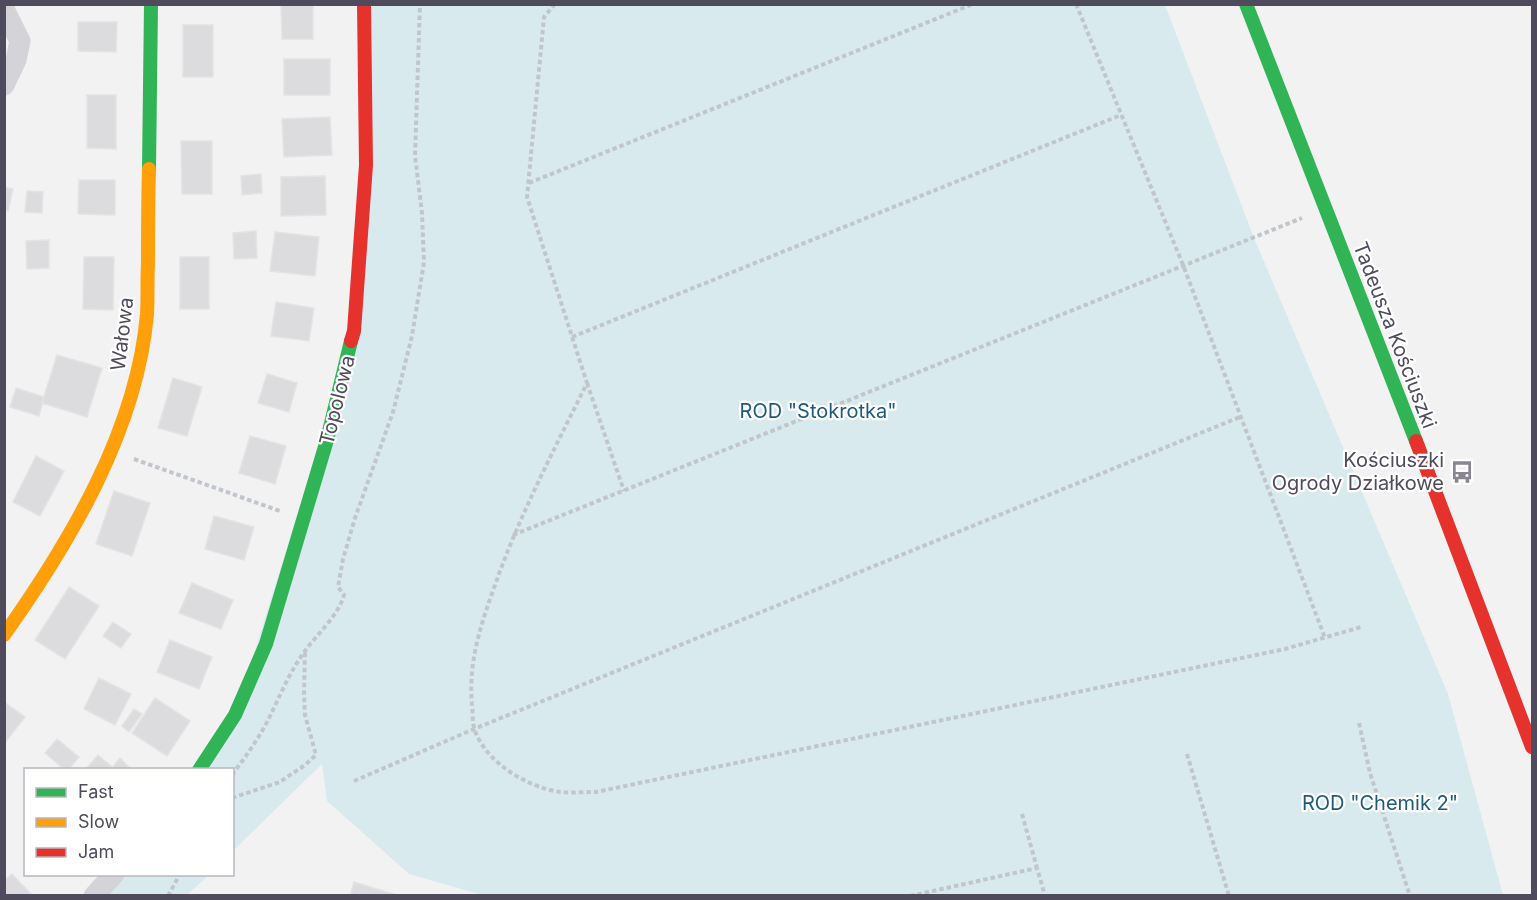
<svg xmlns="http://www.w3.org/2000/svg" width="1537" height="900" font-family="Inter,sans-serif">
<rect width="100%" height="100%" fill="#f2f2f2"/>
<path fill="#d9eaef" d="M364,5H1165L1254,238L1448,694L1503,895H482L409,874L327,801L322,764L233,851L232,770H199L235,715L354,331Z
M114,875H209L187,895L94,896Z"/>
<path fill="#dcdbde" stroke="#e4e3e4" stroke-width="1.5" d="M281,4H313V39H282Z
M78,22H117L116,52L78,51Z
M183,25H213V77H183Z
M284,59H330V95H284Z
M87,95H116V149L87,148Z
M330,117L332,155L284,157L282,119Z
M181,141H212V194H182Z
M261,174L262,193L242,195L241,176Z
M325,176L326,215L281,216V177Z
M79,180H115V215L78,214Z
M4,187L13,189L8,211L4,210Z
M27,191L43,192L42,213L25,212Z
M256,231L257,258L234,259L233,233Z
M275,232L319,237L315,276L270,271Z
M49,240V268L27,269L26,241Z
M84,257H114L113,310L83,309Z
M180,257H209V309H180Z
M276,302L314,308L309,341L271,336Z
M57,355L102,368L87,417L42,403Z
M267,374L297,383L289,412L258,403Z
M173,378L202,387L187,436L158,428Z
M16,388L44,397L39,416L10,407Z
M250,436L286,446L275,484L239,473Z
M36,456L64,471L40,516L13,502Z
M114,491L150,503L132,556L96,544Z
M214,516L254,527L244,560L205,549Z
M192,583L233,600L221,629L179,613Z
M69,587L99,606L65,659L35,640Z
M113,622L131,634L121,648L103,636Z
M170,640L212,657L199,689L157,672Z
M99,678L131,694L115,725L84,709Z
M155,698L190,721L167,756L132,733Z
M4,702L25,717L4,744Z
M134,709L142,714L129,732L122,726Z
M57,739L79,757L68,770H65L45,753Z
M98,755L112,767L110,770H85Z
M120,758L132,770H110Z
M12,874L33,896H4V881Z
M354,882L400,896H350Z"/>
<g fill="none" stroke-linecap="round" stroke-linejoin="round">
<path stroke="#c1c6cc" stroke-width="4" stroke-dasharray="4.5 3" stroke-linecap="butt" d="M555,4L544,17L527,197L587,383C554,450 520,514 495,585C481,624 468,662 472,704C473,713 472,723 475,731C487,763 527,787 560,792C572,793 585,792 596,792L1285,649L1361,627
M1076,4L1183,265L1325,638
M529,183L973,4
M572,337L1121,115
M587,383L624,491
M134,459L280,511
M513,535L1302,218
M1359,723L1370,773L1410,896
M1187,754L1229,896
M232,775C246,756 260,737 270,716C281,694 290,671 305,651C317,634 339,615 344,595L338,587L343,559L355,518L393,412L412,336L424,262L422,213L415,156L420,4
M354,781L474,729L1240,417
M232,798L280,782L305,765L316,755L305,715L304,694L305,651
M1022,814L1037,868
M168,896L180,874
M910,896L1037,868L1045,896"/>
<path stroke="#d4d3d7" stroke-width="21" d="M4,9L20,41L16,60L4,85
M94,896L114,874"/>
<path stroke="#30b455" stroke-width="14" d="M1246,4L1416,441
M149,169L151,4
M199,770L235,715L266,644L327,440L351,341"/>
<path stroke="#ff9f0a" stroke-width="14" d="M4,635C70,542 137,430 147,314C148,298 147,281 148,264C148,233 148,201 149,169"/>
<path stroke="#e5322d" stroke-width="14" d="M351,341L354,331L366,165L364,4
M1416,441L1532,747"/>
</g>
<defs>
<g id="bus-bare" transform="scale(1.8)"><path d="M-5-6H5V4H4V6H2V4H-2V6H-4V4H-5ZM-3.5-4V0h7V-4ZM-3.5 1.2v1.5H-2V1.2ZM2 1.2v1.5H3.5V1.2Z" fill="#898591" stroke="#fff" stroke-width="2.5" paint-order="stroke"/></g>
</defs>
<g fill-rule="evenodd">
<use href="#bus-bare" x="1462" y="472"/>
</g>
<g text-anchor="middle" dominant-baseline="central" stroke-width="4.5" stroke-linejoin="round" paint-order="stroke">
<g font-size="20" fill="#504a5d" stroke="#fff">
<text transform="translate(122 334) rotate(-83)">Wałowa</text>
<text transform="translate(1395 335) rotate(69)">Tadeusza Kościuszki</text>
<text transform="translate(337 400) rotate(-76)">Topolowa</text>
</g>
<g font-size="20" fill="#1f5a79" stroke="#fff">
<text x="818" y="411">ROD "Stokrotka"</text>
<text x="1380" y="803">ROD "Chemik 2"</text>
</g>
<g font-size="20" fill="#504a5d" stroke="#fff" text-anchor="end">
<text x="1444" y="460">Kościuszki<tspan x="1444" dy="23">Ogrody Działkowe</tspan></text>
</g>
</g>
<rect width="1537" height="900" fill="none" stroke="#504a5d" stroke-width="12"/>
<rect x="24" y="768" width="210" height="108" fill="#ffffff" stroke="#b9b7be" stroke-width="1.5"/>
<rect x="36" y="788" width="30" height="9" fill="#30b455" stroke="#b9b7be" stroke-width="1.5"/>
<text x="78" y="798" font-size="18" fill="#504a5d">Fast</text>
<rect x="36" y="818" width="30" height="9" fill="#ff9f0a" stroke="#b9b7be" stroke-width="1.5"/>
<text x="78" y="828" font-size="18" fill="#504a5d">Slow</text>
<rect x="36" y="848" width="30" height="9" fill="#e5322d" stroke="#b9b7be" stroke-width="1.5"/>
<text x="78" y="858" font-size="18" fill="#504a5d">Jam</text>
</svg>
